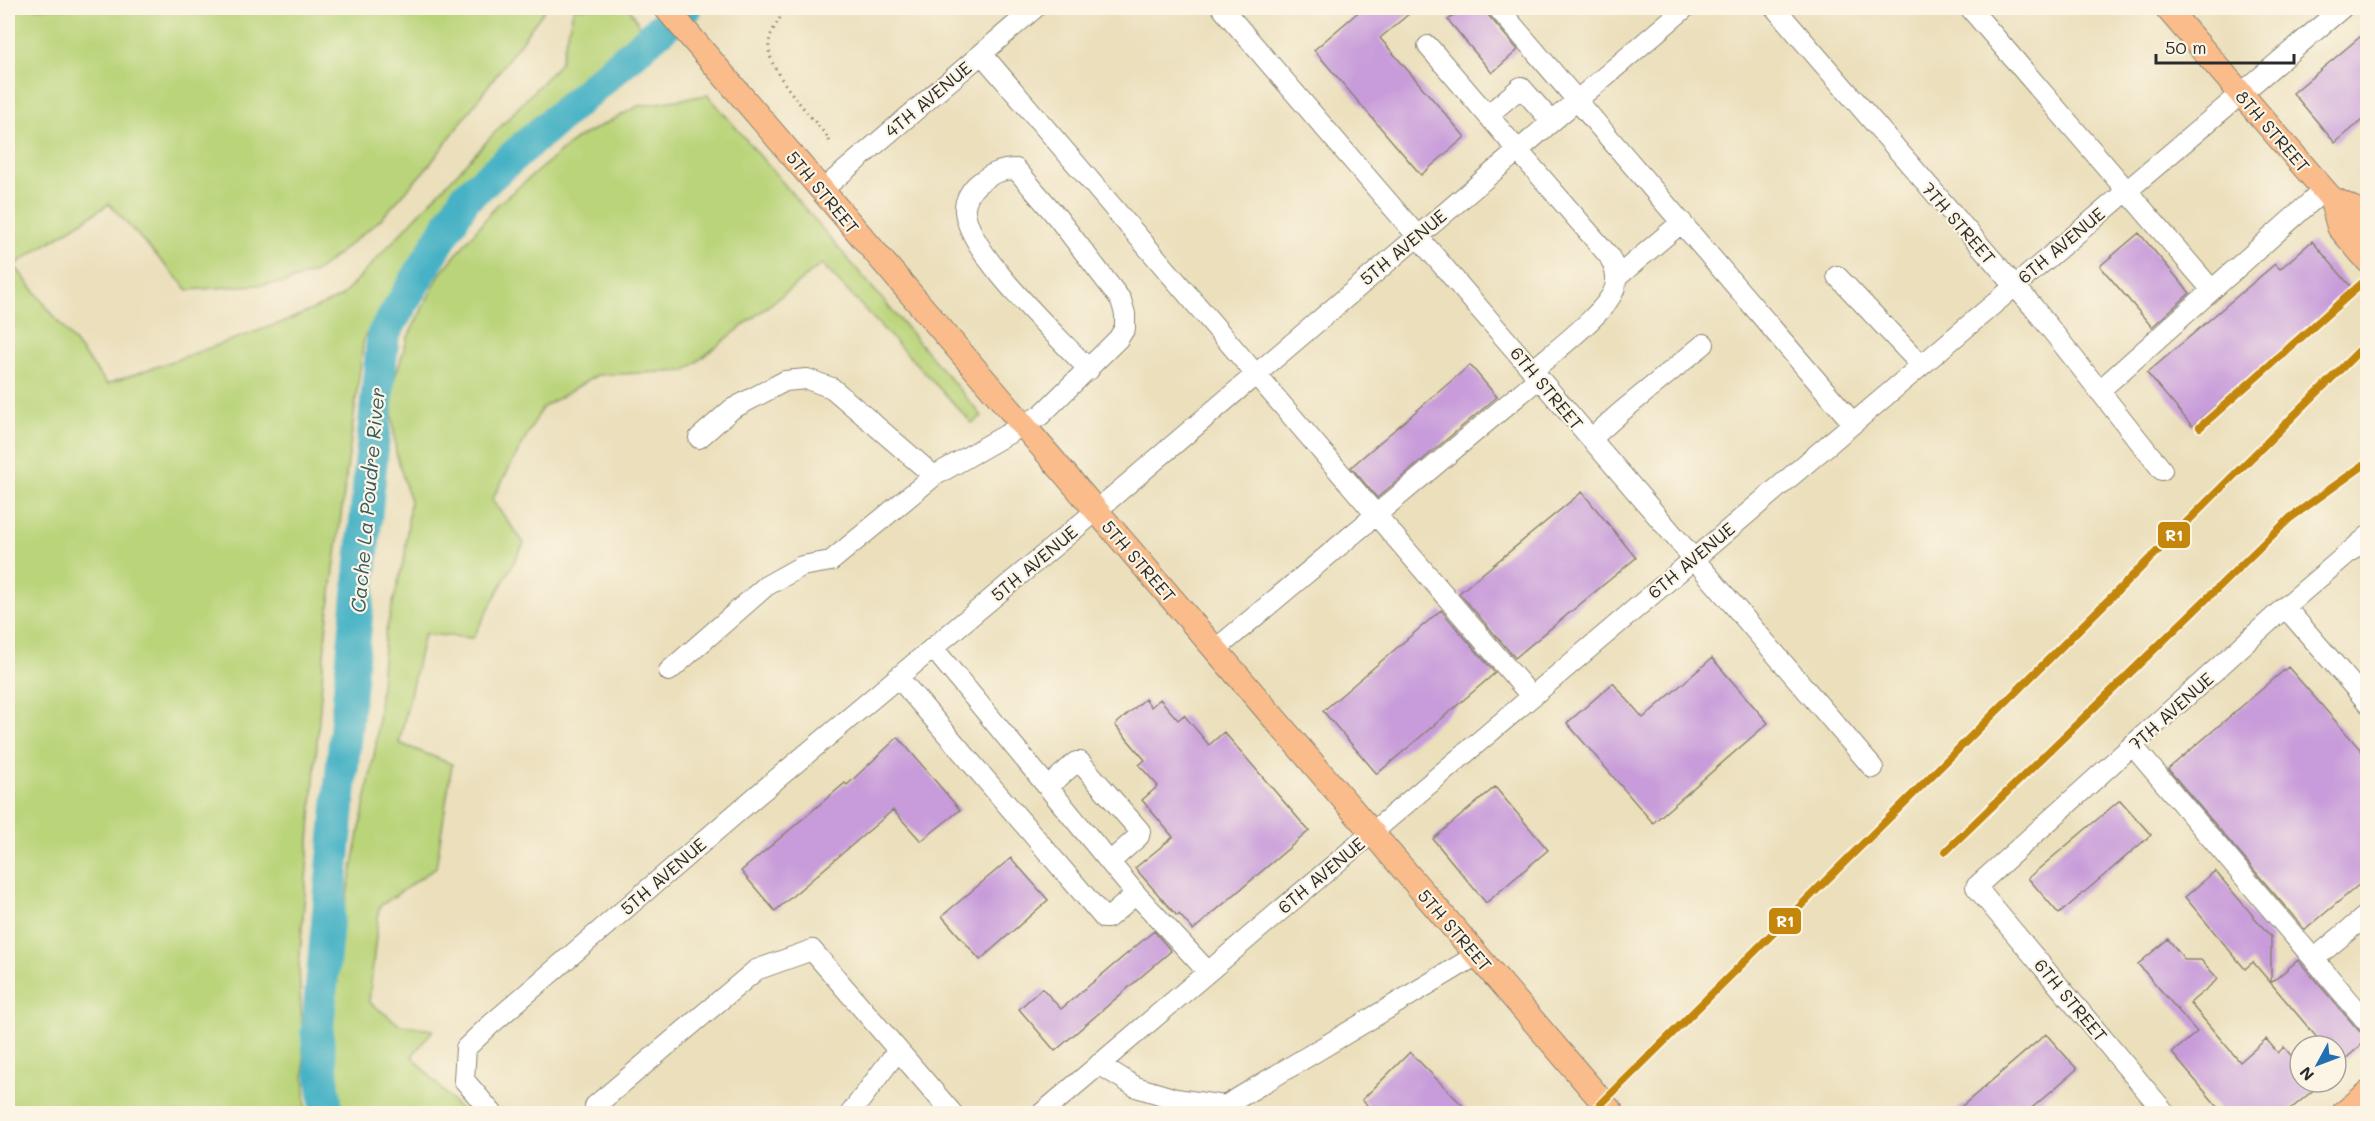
<svg xmlns="http://www.w3.org/2000/svg" width="2375" height="1121" font-family="Mali,sans-serif">
<rect width="100%" height="100%" fill="#fcf5e5"/>
<filter id="ink" filterUnits="userSpaceOnUse"><feTurbulence type="fractalNoise" baseFrequency=".0167" numOctaves="2"/><feDisplacementMap in="SourceGraphic" scale="12" xChannelSelector="R" yChannelSelector="G"/><feConvolveMatrix kernelMatrix="1 2 1 2 8 2 1 2 1" color-interpolation-filters="sRGB"/></filter>
<filter id="wash" filterUnits="userSpaceOnUse"><feTurbulence type="fractalNoise" baseFrequency=".008" numOctaves="4" result="noise"/><feDisplacementMap in="SourceGraphic" scale="24" xChannelSelector="R" yChannelSelector="G"/><feGaussianBlur stdDeviation="1.35" result="paint"/><feColorMatrix in="noise" values="0 0 0 0 0 0 0 0 0 0 0 0 0 0 0 0 0 1.4 0 .05"/><feComposite in="paint" operator="in"/></filter>
<g filter="url(#wash)">
<rect width="100%" height="100%" fill="#ebdfbc"/>
<path fill="#bad47a" stroke="#728052" stroke-width="1.5" d="M8,8H546L431,163L381,219L317,271L285,283L188,290L109,204L14,265L107,384L286,321L341,297L560,63L574,8H629L644,32L575,87L447,208L364,338L326,631L299,966L306,1113H8Z
M708,95L982,416L972,423L822,264L685,371L597,375L542,408L492,500L524,543L473,638L424,634L399,743L452,764L436,867L379,907L369,1002L400,1025L433,1030L412,1056L463,1113H339L330,1029L336,953L376,745L385,635L405,555L410,501L396,453L390,393L408,337L440,274L497,205L576,139L638,106Z"/>
<g fill="none" stroke-linecap="round" stroke-linejoin="round">
<path stroke="#47b2c5" stroke-width="33" d="M327,1114L317,1034L383,335L465,198L685,8"/>
</g>
<g id="blocks">
<path fill="#c89cda" d="M1363,8H1416L1380,38L1465,137L1421,175L1314,50Z
M1463,8H1482L1518,50L1492,73L1448,20Z
M2367,31V116L2335,143L2293,93Z
M2139,233L2190,293L2152,327L2100,266Z
M2312,241L2352,288L2192,426L2147,373L2275,264L2280,269Z
M1470,365L1497,397L1377,498L1351,467Z
M1582,492L1636,558L1515,658L1459,593Z
M1441,610L1495,673L1377,774L1323,711Z
M1712,658L1768,723L1653,823L1567,723L1613,683L1643,718Z
M2288,667L2367,757V878L2305,930L2168,769Z
M1145,699L1151,707L1160,699L1178,720L1184,715L1209,745L1224,732L1309,831L1193,930L1179,914L1177,916L1135,868L1173,837L1142,800L1158,786L1139,765L1145,760L1115,725Z
M898,737L960,810L921,841L893,810L775,911L741,871L845,783L847,785Z
M1495,787L1548,850L1486,903L1433,839Z
M2120,800L2151,835L2059,914L2028,878Z
M1011,858L1048,900L980,960L942,916Z
M2215,871L2271,937V983L2298,960L2359,1031L2367,1035V1040L2336,1067V1046H2324L2253,962L2245,969L2185,897Z
M1154,931L1171,951L1055,1051L1019,1009L1042,988L1061,1009Z
M2168,939L2185,960H2201L2218,979L2190,1003L2240,1062L2266,1039L2278,1053L2284,1047L2300,1066V1082H2323L2286,1113H2223L2172,1053L2197,1032L2138,964Z
M2046,1034L2077,1069L2026,1113H1954Z
M1410,1052L1470,1113H1375L1362,1100Z"/>
</g>
</g>
<g filter="url(#ink)">
<use href="#blocks" fill-opacity="0" stroke="#8b8574" stroke-width="1.5"/>
<g fill="none" stroke-linecap="round" stroke-linejoin="round">
<g stroke="#8b8574" stroke-width="22">
<path id="minor" d="M1222,8L1873,768
M1498,8L1852,422
M1775,8L2034,308L2162,470
M1970,8L2212,290
M1428,46L1609,256C1614,266 1618,275 1615,287C1609,311 1552,353 1532,371
M982,54L1531,696
M1488,115L1521,87L1551,121
M821,191L1035,8
M1837,276L1920,364
M1616,278L1682,222
M2099,391L2324,190
M699,438L732,409L785,381L807,379L832,388L934,476
M1591,439L1621,412L1704,344
M2285,607L2368,703
M933,648L1136,894L1208,972
M1215,650L1539,378
M669,671L766,586L802,566L831,561L934,476L1041,415L1118,339L1125,328V314L1121,300L1057,217L1016,169C1001,169 991,174 979,183C971,189 964,201 965,211C969,255 1057,335 1089,370
M898,677L1104,918H1108L1136,894
M2132,745L2368,1023
M1048,787L1076,762H1080L1140,831L1139,836L1110,862
M2314,959L2368,914
M1099,1064L1136,1087L1176,1099L1225,1106L1477,955
M595,1106L756,970L812,950L953,1114
M493,1114L464,1080L466,1048L489,1026L754,798L1096,511L1685,8
M850,1114L898,1050
M1041,1114L2342,8
M2166,1114L1976,887L2285,607L2368,536"/>
</g>
<g stroke="#8b8574" stroke-width="26">
<path id="major" d="M666,8L1613,1114
M2167,8L2324,190L2331,198L2339,227L2368,261
M2331,198L2354,209L2368,226
M2343,1114L2368,1093"/>
</g>
<path stroke="#8b8574" stroke-width="3" stroke-dasharray="1.5 4.5" stroke-linecap="butt" d="M787,8C779,19 767,35 769,50C771,75 813,118 829,139L830,145
M2354,284L2368,299"/>
<use href="#minor" stroke="#fff" stroke-width="20"/>
<use href="#major" stroke="#f9bc8a" stroke-width="24"/>
<g stroke="#fcf5e5" stroke-width="12">
<path id="rail-1" d="M2200,427L2368,278
M1946,851L2290,518L2368,462
M1591,1114L2368,342"/>
</g>
<use href="#rail-1" stroke="#c4870b" stroke-width="8"/>
</g>
</g>
<g text-anchor="middle" dominant-baseline="central" stroke-width="4.5" stroke-linejoin="round" paint-order="stroke">
<g font-size="18" fill="#2b2b2b" stroke="#fcf5e5">
<text transform="translate(928 99) rotate(-40)">4TH AVENUE</text>
<text transform="translate(2273 131) rotate(49)">8TH STREET</text>
<text transform="translate(823 192) rotate(50)">5TH STREET</text>
<text transform="translate(1959 223) rotate(49)">7TH STREET</text>
<text transform="translate(2061 245) rotate(-40)">6TH AVENUE</text>
<text transform="translate(1403 247) rotate(-40)">5TH AVENUE</text>
<text transform="translate(1547 388) rotate(50)">6TH STREET</text>
<text transform="translate(1691 560) rotate(-40)">6TH AVENUE</text>
<text transform="translate(1139 561) rotate(49)">5TH STREET</text>
<text transform="translate(1034 563) rotate(-40)">5TH AVENUE</text>
<text transform="translate(2171 711) rotate(-42)">7TH AVENUE</text>
<text transform="translate(1321 875) rotate(-40)">6TH AVENUE</text>
<text transform="translate(663 876) rotate(-41)">5TH AVENUE</text>
<text transform="translate(1455 930) rotate(49)">5TH STREET</text>
<text transform="translate(2071 1000) rotate(50)">6TH STREET</text>
</g>
<g font-size="20" font-style="italic" fill="#355a61" stroke="#fcf5e5">
<text transform="translate(367 500) rotate(-85)">Cache La Poudre River</text>
</g>
</g>
<g stroke="#fcf5e5" stroke-width="2">
<rect x="2157" y="521" width="34" height="28" rx="6" fill="#c4870b"/>
<rect x="1768" y="907" width="34" height="28" rx="6" fill="#c4870b"/>
</g>
<g font-size="16" text-anchor="middle" font-weight="bold" fill="#fff">
<text x="2174" y="541">R1</text>
<text x="1785" y="927">R1</text>
</g>
<rect width="2375" height="1121" fill="none" stroke="#fcf5e5" stroke-width="30"/>
<g transform="translate(2318 1064) rotate(229)"><circle r="28" fill="#fcf5e5" stroke="#a8a49b" stroke-width="1.5"/>
<path d="M0-4.5L10 22L0 15L-10 22Z" fill="#1f6fb2"/>
<text y="-9" font-size="16" font-weight="bold" text-anchor="middle" fill="#2b2b2b">N</text>
</g>
<path d="M2156 54v9h138v-9" fill="none" stroke="#2b2b2b" stroke-width="3"/>
<text x="2165" y="54" font-size="18" fill="#2b2b2b" stroke="#fcf5e5" stroke-width="4.5" paint-order="stroke">50 m</text>
</svg>
